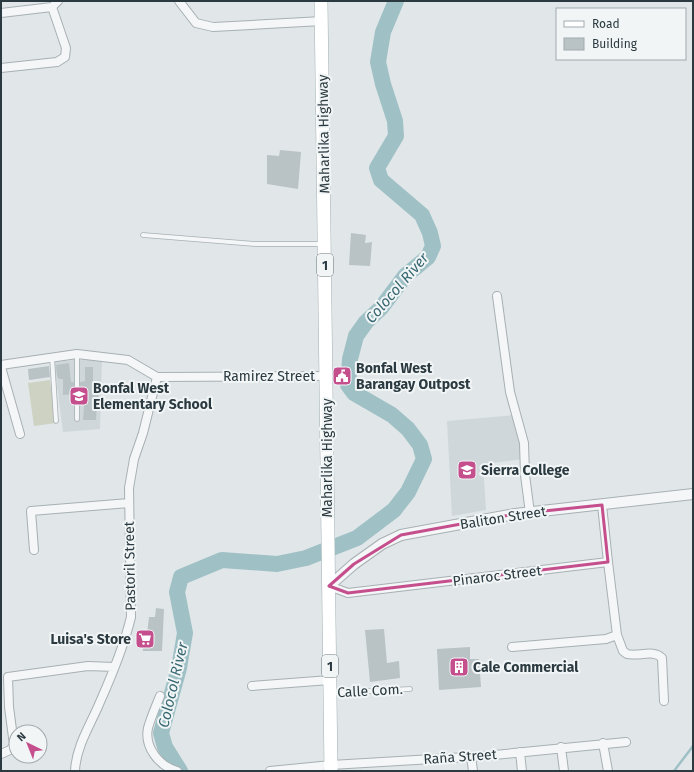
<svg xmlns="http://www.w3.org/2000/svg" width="694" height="772" font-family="'Fira Sans',sans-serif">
<rect width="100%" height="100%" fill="#e1e7e9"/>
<path fill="#cfd7db" d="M74,360H102L100,429L63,432L54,362Z
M515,415L524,459L483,464L486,510L452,516L447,421Z"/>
<path fill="#cdd2c3" d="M50,380L56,423L34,426L28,383Z"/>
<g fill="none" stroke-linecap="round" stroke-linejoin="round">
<path stroke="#9fc1c6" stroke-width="2.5" d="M674,771L693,746"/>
<path stroke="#9fc1c6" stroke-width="16" d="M180,771L165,747L161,733L179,668L185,633L177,592L181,577L222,560L277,564L306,558L357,538L394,510L408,492L424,459L420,445L408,429L392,415L354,393L348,385L350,359L356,336L366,322L381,308L405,276L428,257L433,246L430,233L422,215L381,180L377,168L396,136L395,121L383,84L378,62L383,32L396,1"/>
</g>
<path fill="#b9c2c5" d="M280,150L301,152L298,189L267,184V155L279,156Z
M351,233L366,235L365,243L372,242L370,266L349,265Z
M69,363L71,382H74V394L63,395V379H59L57,376L56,365Z
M49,366L50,377L29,380L28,369Z
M85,367H93V382H97L99,399H97L96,420H83L84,407L83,394H80V382L85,381Z
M156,608L164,609L162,651H143L142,635L147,634L149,617H155Z
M384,629L387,663L399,661L400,678L370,682L365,630Z
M470,647V659H479L481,687L439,690L437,649Z"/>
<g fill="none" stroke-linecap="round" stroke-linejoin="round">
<g stroke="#a7b0b3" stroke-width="5.5">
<path id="service" d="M143,235L255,244H322
M52,357L56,421
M77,419V354
M332,693L410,689"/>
</g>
<g stroke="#a7b0b3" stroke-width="10">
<path id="minor" d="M179,1L196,23L213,27L322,21
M1,13L52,7L58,1
M1,68L57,62L65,57L66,48L52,7
M497,296L510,392L524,443L525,475L530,513
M1,365L77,354L128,360L157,377L327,376
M1,367L20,434
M34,550L31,511L129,503
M329,586L348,593L608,562L602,505
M617,635L623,651L627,654C637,657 654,649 662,658L664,701
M512,647L606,639L617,635L608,562
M252,686L330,680
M160,696C156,706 151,717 148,728C144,747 159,766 177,771
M603,743L608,771
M561,747L564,771
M520,752L522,771
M1,754L10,750L14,745L9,707L8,677L88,666L114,667
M471,756L473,771
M75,771C76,746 91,724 100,702C112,675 124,646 131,617L129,488L134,459L143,433L157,377
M270,771L331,765L484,756L626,742"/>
</g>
<g stroke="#a7b0b3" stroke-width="12">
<path id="tertiary" d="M329,586L354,564L382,544L401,535L515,514L693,494"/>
</g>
<g stroke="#a1b0b4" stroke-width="14">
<path id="primary" d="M321,1L331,771"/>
</g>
<use href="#service" stroke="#f4f6f7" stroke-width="4"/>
<use href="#minor" stroke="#f4f6f7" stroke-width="8"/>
<use href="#tertiary" stroke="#f4f6f7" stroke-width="10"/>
<use href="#primary" stroke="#fff" stroke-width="13"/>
</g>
<path fill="none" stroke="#c54f8d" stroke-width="3" stroke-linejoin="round" d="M602,505L608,562L348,593L329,586L354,564L401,535L515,514Z"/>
<defs>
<g id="civic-square" transform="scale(1)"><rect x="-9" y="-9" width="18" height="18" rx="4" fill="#c54f8d" stroke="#f1f5f6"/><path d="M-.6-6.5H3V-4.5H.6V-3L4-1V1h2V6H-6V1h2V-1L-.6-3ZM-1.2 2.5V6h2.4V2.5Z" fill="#fff"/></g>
<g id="school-square" transform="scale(1)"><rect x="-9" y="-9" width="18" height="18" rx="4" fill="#c54f8d" stroke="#f1f5f6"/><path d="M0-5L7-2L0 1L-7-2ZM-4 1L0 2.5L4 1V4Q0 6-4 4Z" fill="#fff"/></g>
<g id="university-square" transform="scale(1)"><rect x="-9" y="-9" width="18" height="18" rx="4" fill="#c54f8d" stroke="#f1f5f6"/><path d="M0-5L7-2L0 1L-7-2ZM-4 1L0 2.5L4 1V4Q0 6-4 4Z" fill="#fff"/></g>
<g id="supermarket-square" transform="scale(1)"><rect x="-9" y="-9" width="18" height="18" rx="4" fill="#c54f8d" stroke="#f1f5f6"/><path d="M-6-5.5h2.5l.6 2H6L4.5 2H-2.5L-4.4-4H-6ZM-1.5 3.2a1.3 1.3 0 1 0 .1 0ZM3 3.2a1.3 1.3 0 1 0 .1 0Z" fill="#fff"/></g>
<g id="building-square" transform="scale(1)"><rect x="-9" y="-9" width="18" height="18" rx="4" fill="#c54f8d" stroke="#f1f5f6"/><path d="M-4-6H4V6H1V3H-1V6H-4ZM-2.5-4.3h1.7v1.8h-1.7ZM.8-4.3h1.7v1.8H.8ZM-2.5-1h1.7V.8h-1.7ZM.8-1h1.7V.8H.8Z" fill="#fff"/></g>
</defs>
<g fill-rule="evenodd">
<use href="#civic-square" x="342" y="376"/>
<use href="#school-square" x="79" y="396"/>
<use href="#university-square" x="467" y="470"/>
<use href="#supermarket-square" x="145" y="639"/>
<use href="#building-square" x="459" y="667"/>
</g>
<g text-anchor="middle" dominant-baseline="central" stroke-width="4" stroke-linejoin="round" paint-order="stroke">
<g fill="#f1f5f6" stroke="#667277" stroke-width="1">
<rect x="317" y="254" width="16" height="22" rx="3"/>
<rect x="322" y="655" width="16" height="22" rx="3"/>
</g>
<g font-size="13" font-weight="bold" fill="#2b3a40">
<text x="325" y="265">1</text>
<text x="330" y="666">1</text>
</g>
<g font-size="14" fill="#2b3a40" stroke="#f1f5f6">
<text transform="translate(324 134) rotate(-91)">Maharlika Highway</text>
<text x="269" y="376">Ramirez Street</text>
<text transform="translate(327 458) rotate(-90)">Maharlika Highway</text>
<text transform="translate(503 518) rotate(-9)">Baliton Street</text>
<text transform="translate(130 566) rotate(-91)">Pastoril Street</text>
<text transform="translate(497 576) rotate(-7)">Pinaroc Street</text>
<text transform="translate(370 691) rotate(-3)">Calle Com.</text>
<text transform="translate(460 757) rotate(-4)">Raña Street</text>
</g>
<g font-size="14" font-weight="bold" fill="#2b3a40" stroke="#f1f5f6" text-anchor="start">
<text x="356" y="368">Bonfal West<tspan x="356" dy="16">Barangay Outpost</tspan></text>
<text x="93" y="388">Bonfal West<tspan x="93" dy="16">Elementary School</tspan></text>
<text x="481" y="470">Sierra College</text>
<text x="131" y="639" text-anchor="end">Luisa's Store</text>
<text x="473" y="667">Cale Commercial</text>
</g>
<g font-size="15" font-style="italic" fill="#376771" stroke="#f1f5f6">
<text transform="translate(397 288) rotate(-49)">Colocol River</text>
<text transform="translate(173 685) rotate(-77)">Colocol River</text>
</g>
</g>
<rect width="694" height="772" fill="none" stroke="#2b3a40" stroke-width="4"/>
<rect x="556" y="8" width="130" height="52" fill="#f1f5f6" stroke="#a2aaad"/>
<rect x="564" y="21" width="20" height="6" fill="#ffffff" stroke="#a2aaad"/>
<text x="592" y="28" font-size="12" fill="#2b3a40">Road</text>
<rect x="564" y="38" width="20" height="12" fill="#b9c2c5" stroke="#a2aaad"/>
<text x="592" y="48" font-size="12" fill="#2b3a40">Building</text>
<g transform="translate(28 744) rotate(317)"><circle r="19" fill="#f1f5f6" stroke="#a2aaad"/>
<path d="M0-3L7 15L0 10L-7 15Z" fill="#c54f8d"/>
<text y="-6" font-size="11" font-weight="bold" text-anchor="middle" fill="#2b3a40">N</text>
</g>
</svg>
